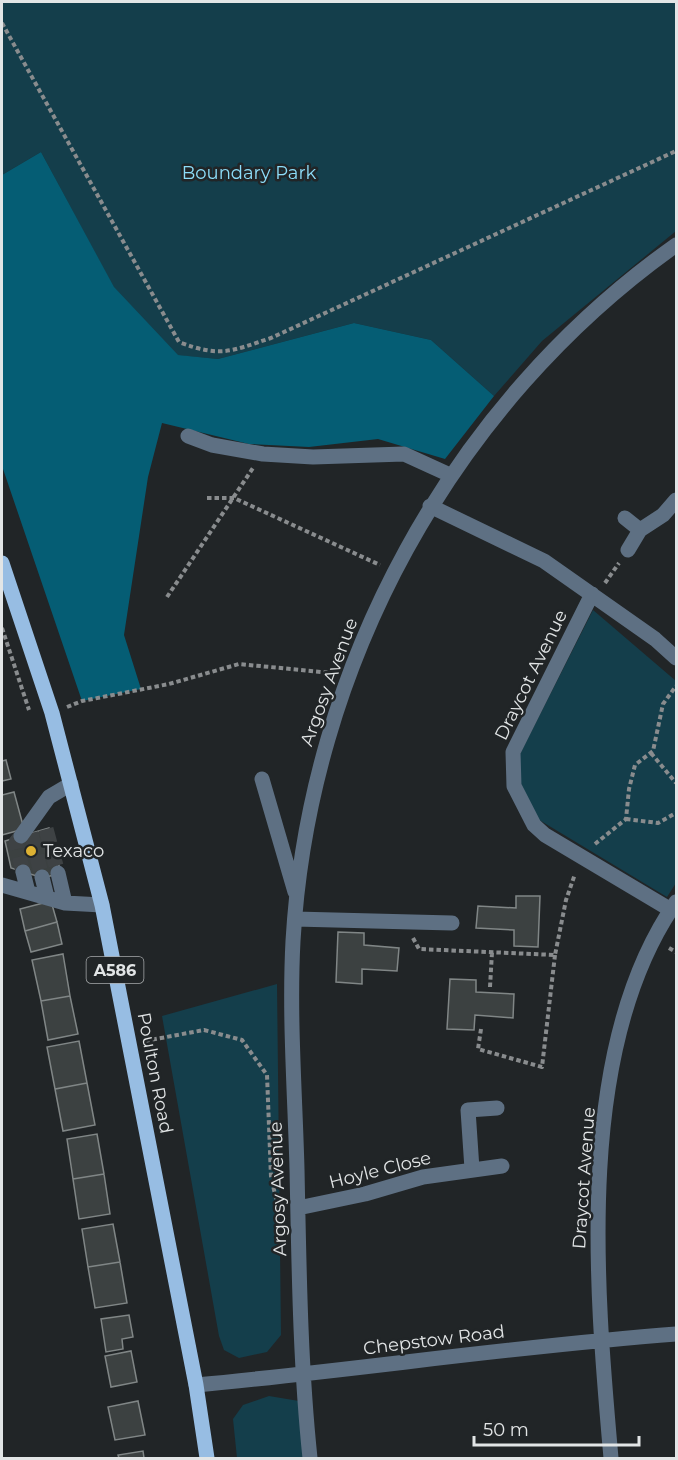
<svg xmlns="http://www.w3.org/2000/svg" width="678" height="1460" font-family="Montserrat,sans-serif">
<rect width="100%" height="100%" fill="#212527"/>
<path fill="#143e4b" d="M2,2H676V231L542,341L494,396L431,340L354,323L218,359L175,355L114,288L41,152L2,175Z
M593,610L676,681V883L667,897L536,818L521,786L519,756Z
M277,984L281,1335L267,1352L239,1358L224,1350L219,1336L162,1016Z
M269,1396L305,1402L310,1458H237L233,1419L243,1405Z"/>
<path fill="#055d74" d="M41,152L114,287L178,355L218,359L354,323L431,340L494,396L445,459L378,439L309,447L249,444L162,423L148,477L124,635L141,689L82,701L2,466V175Z"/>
<path fill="#3c4141" stroke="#808686" stroke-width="1.5" d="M6,760L11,779L2,781V761Z
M14,792L24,829L2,835V795Z
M49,828L61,873L43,878L11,868L5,841Z
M516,896H540L538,947L514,946V930L476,928L478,906L516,908Z
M51,901L57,922L25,931L20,909Z
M57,922L62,944L31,952L25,931Z
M338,932L364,933V945L399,948L397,971L362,969V984L336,982Z
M63,954L70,996L41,1001L32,960Z
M450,979L476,980V992L514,994L513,1018L475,1015L474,1030L447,1029Z
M70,996L78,1034L48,1040L41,1001Z
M79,1041L87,1083L55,1089L47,1047Z
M87,1083L95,1125L63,1131L55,1089Z
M97,1134L104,1174L73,1179L67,1139Z
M104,1174L110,1214L79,1219L73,1179Z
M113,1224L120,1262L88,1267L82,1229Z
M120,1262L127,1303L95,1308L88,1267Z
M129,1315L133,1337L122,1339L123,1349L106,1352L101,1319Z
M131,1351L137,1382L111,1387L105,1356Z
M138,1401L145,1435L115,1440L108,1407Z
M143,1451L144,1458H119L118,1455Z"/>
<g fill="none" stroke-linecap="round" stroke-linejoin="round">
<path stroke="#3e4244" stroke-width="15" stroke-dasharray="15 8" stroke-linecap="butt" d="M46,829L58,873
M31,833L42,877
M21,836L16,842L23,872"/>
<path stroke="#898c8e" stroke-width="4" stroke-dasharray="4.5 3" stroke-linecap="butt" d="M2,23L179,342C221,358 231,351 271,338L676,151
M207,498H234L380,565
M605,583L619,563
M167,597L253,468
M2,628L29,710
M67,707L82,701L169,684L239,664L332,673
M651,753L676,783
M626,819L658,823L676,813
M595,844L626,819L629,789L635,765L653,751L663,704L676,686
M413,938L419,949L555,955L566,900L575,874
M669,948L676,952
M490,987L492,952
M481,1029L478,1049L542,1067L555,955
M145,1041L204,1030L242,1040L267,1075L271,1177L278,1207"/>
<path stroke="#5e7083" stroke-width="15" d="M188,436L212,445L263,454L313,457L404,454L450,475
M430,506L544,561L655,639L676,658
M625,518L640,530
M628,550L640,530L663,515L676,500
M592,594L513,752L514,786L534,825L545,835L671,910
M262,779L295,892
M21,836L49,797L71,784
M23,872L28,892
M58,873L65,903
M42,877L47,897
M2,885L65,903L102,905
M295,919L452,923
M472,1169L468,1110L497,1108
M298,1208L365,1194L423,1177L502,1166
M196,1385C357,1370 516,1346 676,1334
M310,1458C300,1363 299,1266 297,1169C295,1094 289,1016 293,941C309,666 452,404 676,245
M611,1458C596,1289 574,1048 676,902"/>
<path stroke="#97bde3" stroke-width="15" d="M2,563L52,713L102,905L196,1385L207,1458"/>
</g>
<circle fill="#ddb133" stroke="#212527" stroke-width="2" cx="31" cy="851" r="6"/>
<g text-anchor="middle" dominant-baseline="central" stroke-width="5" stroke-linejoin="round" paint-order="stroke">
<rect fill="#212527" stroke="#a8abad" stroke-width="1.5" x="86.5" y="957" width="57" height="26" rx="4.5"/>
<g font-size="16" font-weight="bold" fill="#e2e5e6">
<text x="115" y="970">A586</text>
</g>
<g font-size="18" fill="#8cddf9" stroke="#212527">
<text x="249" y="173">Boundary Park</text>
</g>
<g font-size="18" fill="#e2e5e6" stroke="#212527">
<text transform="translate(531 675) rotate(-64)">Draycot Avenue</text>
<text transform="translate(329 682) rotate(-70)">Argosy Avenue</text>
<text transform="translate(155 1073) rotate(79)">Poulton Road</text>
<text transform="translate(380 1170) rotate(-14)">Hoyle Close</text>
<text transform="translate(584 1178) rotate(-86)">Draycot Avenue</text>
<text transform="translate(278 1189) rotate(-92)">Argosy Avenue</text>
<text transform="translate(434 1340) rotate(-7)">Chepstow Road</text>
</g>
<g font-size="18" fill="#e2e5e6" stroke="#212527" text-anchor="start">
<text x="43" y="851">Texaco</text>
</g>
</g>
<rect width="678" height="1460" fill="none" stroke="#e2e5e6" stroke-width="6"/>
<path d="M474 1436v9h165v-9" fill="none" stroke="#e2e5e6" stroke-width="3"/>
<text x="483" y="1436" font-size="18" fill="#e2e5e6" stroke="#212527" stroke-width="4.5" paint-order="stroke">50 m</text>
</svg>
